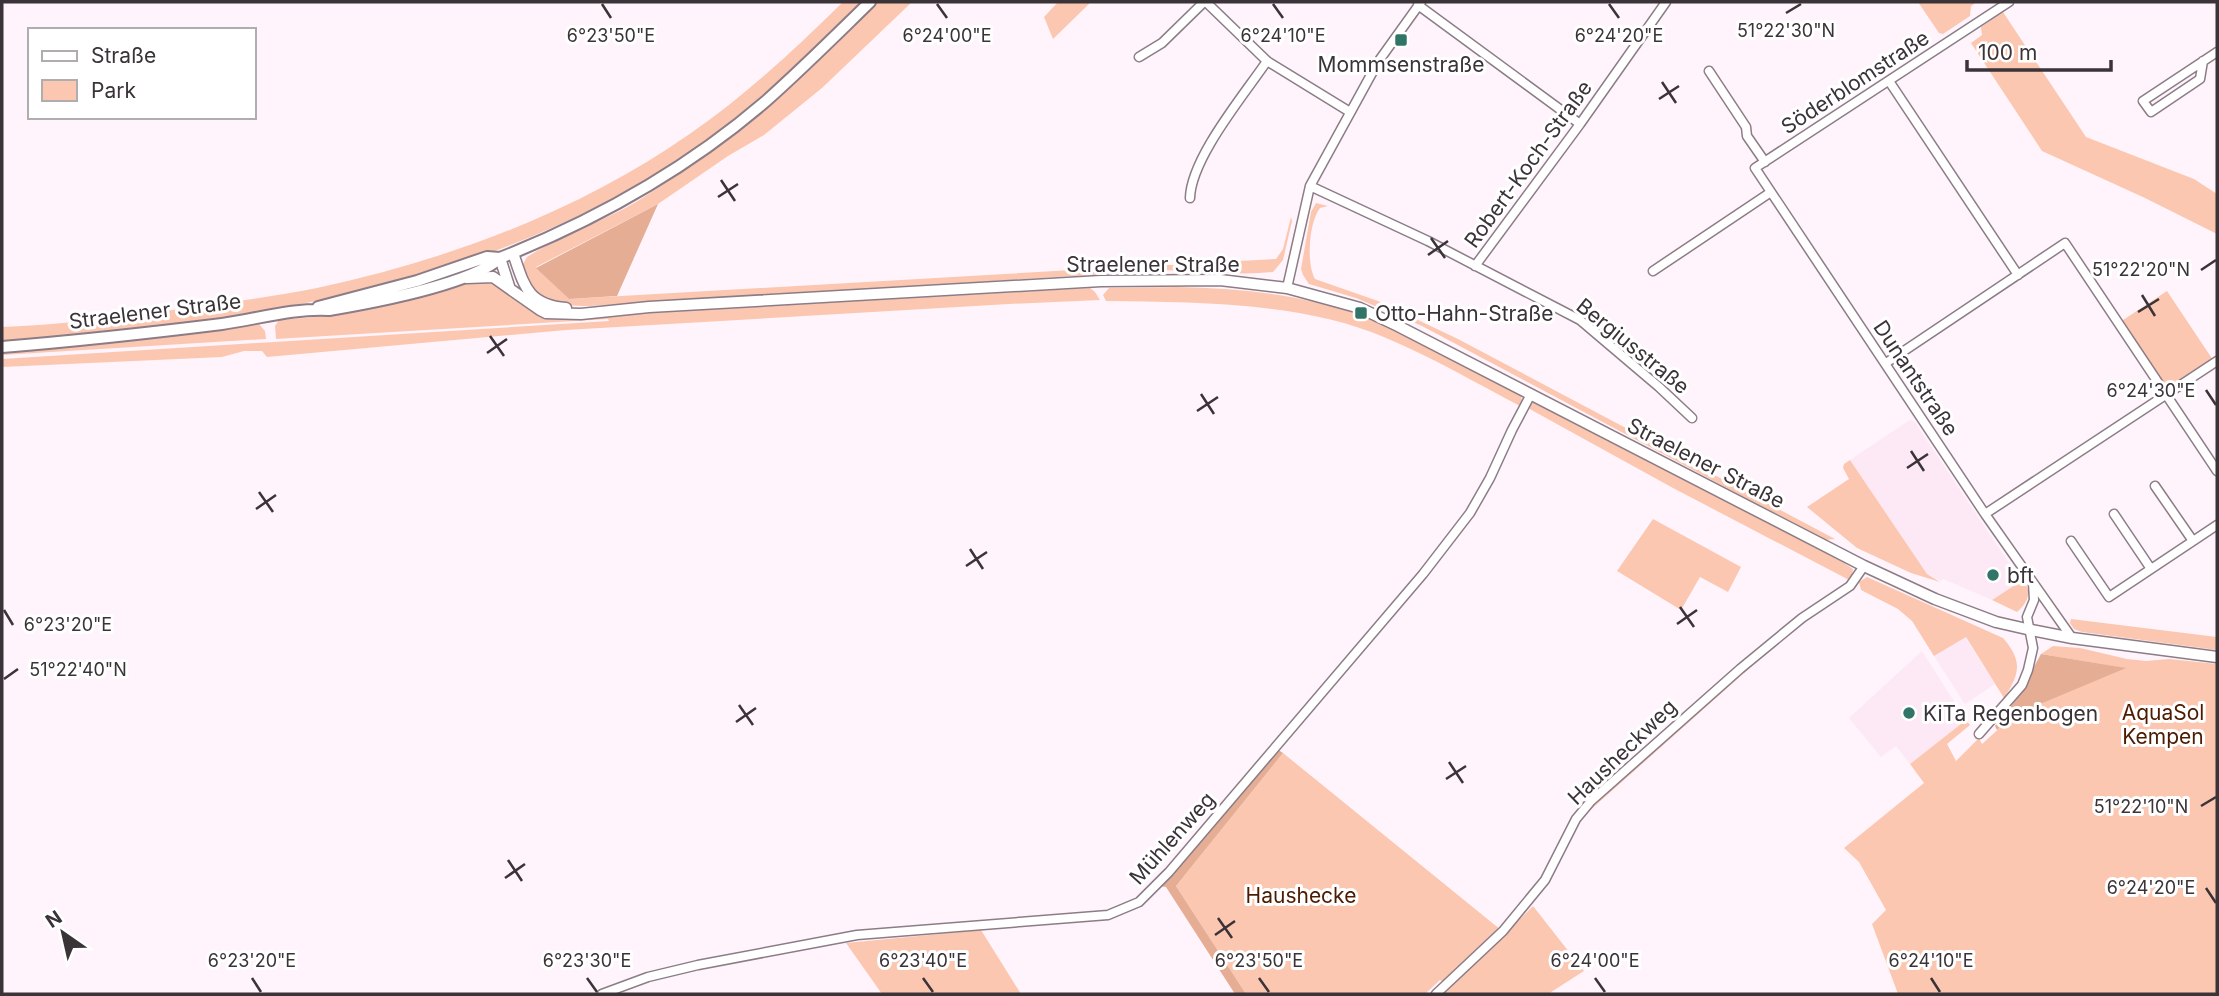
<svg xmlns="http://www.w3.org/2000/svg" width="2219" height="996" font-family="Inter,sans-serif">
<rect width="100%" height="100%" fill="#fff4fb"/>
<path fill="#fde9f5" d="M1910,420L1914,421L2019,578L2018,583L1992,600L1948,581L1943,579L1941,581L1927,574L1850,460Z
M1965,637L1995,684L1965,704L1934,656Z
M1922,651L1966,720L1910,764L1896,746L1881,757L1849,718Z"/>
<path fill="#fcc7b0" d="M843,2H862C809,54 756,105 695,148C493,289 242,323 2,341V327C56,325 111,318 165,311C216,304 267,298 317,288C448,260 580,211 691,133C746,95 795,49 843,2Z
M877,2H912L822,88L764,135L728,156L658,204L536,267L569,299L1142,266L1137,272L590,306C559,306 527,302 522,266L527,257C560,236 602,222 636,202C727,147 802,76 877,2Z
M1058,2H1091L1053,39L1044,17Z
M1918,2H1977L1971,6L1970,16L1943,34L1939,33Z
M2003,12L2086,137L2194,179L2217,194V234L2145,198L2042,151L1971,43L1982,35L1981,27Z
M1316,203L1328,206L1320,208C1309,222 1306,263 1315,279L1378,301L1458,339L1835,539L1825,540L1422,326L1356,298L1309,284L1303,275L1301,269L1311,212Z
M1291,217L1292,221L1283,260L1273,272C1237,276 1191,270 1153,270L1150,265H1219L1220,262L1276,259L1283,249Z
M479,280L493,282L578,317L1090,288L1095,292L1100,300L1009,304L566,330L267,357L262,351H244L222,357L2,367V359L609,321L608,319L276,339L275,326L279,320L315,317L355,310Z
M1178,287C1236,288 1296,294 1351,312C1410,332 1465,364 1520,392L1522,400L1520,406C1476,383 1432,357 1386,338C1304,302 1194,302 1106,301L1103,295L1109,288Z
M2167,291L2213,360L2169,389H2164L2120,322Z
M259,324L265,331L266,339L2,355V352L138,340Z
M1535,401L1545,404L1841,561L1853,569L1851,581L1673,488L1526,407Z
M1850,460L1927,574L1940,582L1911,573L1857,548L1807,507L1849,479L1843,468L1844,464Z
M1653,519L1741,567L1728,592L1700,577L1681,610L1617,571Z
M1867,577L2003,638C2023,661 2020,674 2004,698L1966,637L1934,656L1912,621L1898,609L1861,590L1859,582Z
M2019,578C2034,588 2029,602 2017,612L1992,600L2018,583Z
M2071,619L2217,637V650L2082,632L2074,629L2070,623Z
M1788,634L1578,821L1593,803L1692,714Z
M2053,646L2080,648L2127,659L2146,661L2169,659L2217,664V994H1898L1872,924L1886,910L1859,862L1844,848L1924,783L1910,764L1966,720L1970,725L1947,744L1956,761L1979,738L1982,744L2014,715L2124,668L2041,654Z
M1283,753L1501,930L1445,983L1440,980L1425,994H1246L1176,886Z
M1533,906L1584,971L1548,994H1444Z
M981,930L1021,994H882L846,943Z"/>
<path fill="#e4ad94" d="M658,204L617,296L569,299L536,268Z
M2041,654L2126,668L2014,715L1997,730L1995,726L2016,700Z
M1277,749L1283,753L1176,886L1246,994H1235L1166,887L1159,886Z"/>
<g fill="none" stroke-linecap="round" stroke-linejoin="round">
<g stroke="#8c7c86" stroke-width="11">
<path id="minor" d="M1206,2L1267,61L1350,112
M2009,2L1755,168L1985,514L2072,638
M1418,5L1580,124
M1139,57L1162,43L1204,2
M2203,61L2200,79L2151,112L2143,101L2217,52
M1709,71L1746,127L1747,136L1765,162
M1889,81L2018,275
M1310,186L1428,241L1580,320L1659,387L1692,418
M1190,198C1191,158 1244,95 1267,61
M1475,266L1580,124L1666,2
M1653,271L1771,192
M1287,288L1310,186L1378,62L1421,2
M1886,363L2065,243L2217,471
M2155,486L2193,541
M1985,514L2217,361
M2114,514L2151,569
M2071,541L2109,597L2217,525
M1979,734L2022,685L2028,670L2033,648L2027,617L2034,600L2033,583
M602,994L648,977L698,965L857,935L1108,915L1139,902L1169,872L1423,574L1470,513L1490,478L1512,430L1531,394
M1436,994L1503,931L1545,880L1576,819L1591,801L1740,669L1802,618L1850,586L1864,566"/>
</g>
<g stroke="#8c7c86" stroke-width="13">
<path id="tertiary" d="M513,253C524,285 527,305 566,308
M500,258L509,286
M467,278L493,277L540,310L546,313L581,314L649,307L1101,281L1220,280L1287,288L1360,308L1398,326L1864,566L1935,599L1996,622L2031,630L2072,638L2217,657"/>
</g>
<g stroke="#8c7c86" stroke-width="14">
<path id="secondary" d="M318,307L417,281L487,257L500,258
M2,347C76,341 149,333 222,324C257,319 294,308 329,310C370,303 472,284 500,258C596,220 687,169 766,101C802,69 836,35 870,2"/>
</g>
<use href="#minor" stroke="#fff" stroke-width="8"/>
<use href="#tertiary" stroke="#fff" stroke-width="10"/>
<use href="#secondary" stroke="#fff" stroke-width="10"/>
</g>
<path fill="none" stroke="#3a3337" stroke-width="2.5" d="M602,4L611,18M937,4L947,18M1273,4L1283,18M1609,4L1619,18M1786,13L1801,4M1662,82L1676,103M1659,99L1679,86M721,180L735,201M718,197L738,184M1431,238L1445,258M1428,255L1448,241M2201,270L2216,260M2142,295L2155,316M2138,312L2159,299M490,336L504,356M487,353L507,339M2206,390L2216,405M1201,394L1214,414M1197,411L1218,397M1911,451L1924,471M1907,468L1928,454M259,492L273,512M256,509L276,495M970,549L983,569M966,566L987,552M1680,607L1694,627M4,610L13,625M1677,624L1697,610M4,679L18,669M739,705L753,725M736,722L756,708M1449,762L1463,783M1446,779L1466,766M2201,806L2216,797M508,860L522,881M505,878L525,864M2206,888L2216,903M1218,918L1232,938M1215,935L1235,921M252,978L261,992M587,978L597,992M923,978L933,992M1259,978L1269,992M1595,978L1605,992M1931,978L1940,992"/>
<g fill="#307568" stroke="#fff" stroke-width="2.5">
<rect x="1394" y="33" width="14" height="14" rx="3.5"/>
<rect x="1354" y="306" width="14" height="14" rx="3.5"/>
<circle cx="1993" cy="575" r="7"/>
<circle cx="1909" cy="713" r="7"/>
</g>
<g text-anchor="middle" dominant-baseline="central" stroke-width="6" stroke-linejoin="round" paint-order="stroke">
<g font-size="21" fill="#3a3337" stroke="#fff" text-anchor="start">
<text x="1401" y="64" text-anchor="middle">Mommsenstraße</text>
<text x="1375" y="313">Otto-Hahn-Straße</text>
<text x="2007" y="575">bft</text>
<text x="1923" y="713">KiTa Regenbogen</text>
</g>
<g font-size="21" fill="#3a3337" stroke="#fff">
<text transform="translate(1855 82) rotate(-33)">Söderblomstraße</text>
<text transform="translate(1528 164) rotate(-54)">Robert-Koch-Straße</text>
<text x="1153" y="264">Straelener Straße</text>
<text transform="translate(155 311) rotate(-7)">Straelener Straße</text>
<text transform="translate(1633 346) rotate(39)">Bergiusstraße</text>
<text transform="translate(1916 378) rotate(56)">Dunantstraße</text>
<text transform="translate(1706 463) rotate(27)">Straelener Straße</text>
<text transform="translate(1622 752) rotate(-44)">Hausheckweg</text>
<text transform="translate(1172 838) rotate(-48)">Mühlenweg</text>
</g>
<g font-size="21" fill="#4d1b01" stroke="#fff">
<text x="2163" y="712">AquaSol<tspan x="2163" dy="24">Kempen</tspan></text>
<text x="1301" y="895">Haushecke</text>
</g>
</g>
<g font-size="18" text-anchor="middle" fill="#3a3337" stroke="#fff" stroke-width="6" stroke-linejoin="round" paint-order="stroke">
<text x="1786" y="37">51°22'30"N</text>
<text x="611" y="42">6°23'50"E</text>
<text x="947" y="42">6°24'00"E</text>
<text x="1283" y="42">6°24'10"E</text>
<text x="1619" y="42">6°24'20"E</text>
<text x="2141" y="276">51°22'20"N</text>
<text x="2151" y="397">6°24'30"E</text>
<text x="68" y="631">6°23'20"E</text>
<text x="78" y="676">51°22'40"N</text>
<text x="2141" y="813">51°22'10"N</text>
<text x="2151" y="894">6°24'20"E</text>
<text x="252" y="967">6°23'20"E</text>
<text x="587" y="967">6°23'30"E</text>
<text x="923" y="967">6°23'40"E</text>
<text x="1259" y="967">6°23'50"E</text>
<text x="1595" y="967">6°24'00"E</text>
<text x="1931" y="967">6°24'10"E</text>
</g>
<rect width="2219" height="996" fill="none" stroke="#3a3337" stroke-width="7"/>
<rect x="28" y="28" width="228" height="91" fill="#ffffff" stroke="#b0adaf" stroke-width="2"/>
<rect x="42" y="51" width="35" height="10" fill="#ffffff" stroke="#b0adaf" stroke-width="2"/>
<text x="91" y="63" font-size="21" fill="#3a3337">Straße</text>
<rect x="42" y="80" width="35" height="21" fill="#fcc7b0" stroke="#b0adaf" stroke-width="2"/>
<text x="91" y="98" font-size="21" fill="#3a3337">Park</text>
<g transform="translate(63 933) rotate(326)" stroke="#ffffff" stroke-width="5" paint-order="stroke">
<path d="M0-5L12 26L0 18L-12 26Z" fill="#3a3337"/>
<text y="-10" font-size="19" font-weight="bold" text-anchor="middle" fill="#3a3337">N</text>
</g>
<path d="M1967 60v10h144v-10" fill="none" stroke="#3a3337" stroke-width="3.5"/>
<text x="1978" y="60" font-size="21" fill="#3a3337" stroke="#ffffff" stroke-width="5" paint-order="stroke">100 m</text>
</svg>
